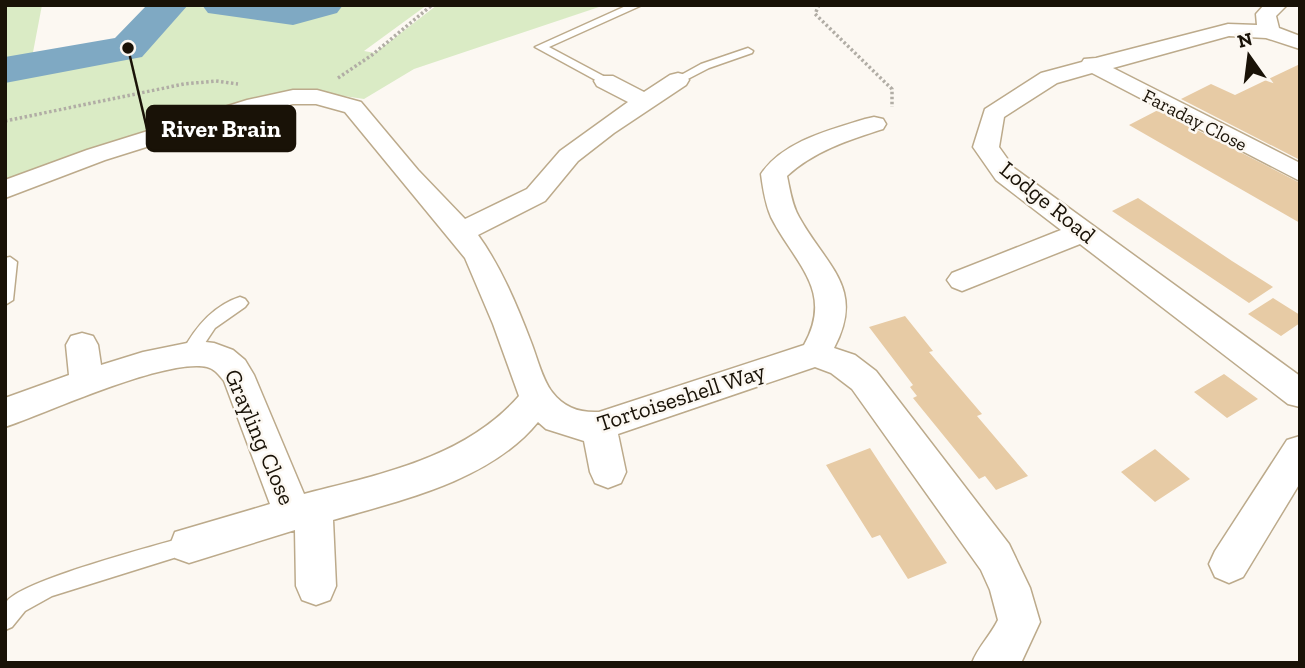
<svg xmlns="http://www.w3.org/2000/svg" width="1305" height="668" font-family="'Zilla Slab',serif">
<rect width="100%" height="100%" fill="#fcf8f2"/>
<path fill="#daebc5" d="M5,5H42L30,68L133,48L175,5L295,15L336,5H427L364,51L375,53L437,5H605L414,69L364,99L317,92L5,183Z"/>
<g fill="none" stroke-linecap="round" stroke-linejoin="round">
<path fill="#7fa9c3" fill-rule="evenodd" d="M147,5H188L142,57L5,83V57L115,38Z
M202,5H343L337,13L293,25L208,13Z"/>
</g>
<path fill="#e7cba5" d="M1300,64V160L1181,99L1211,84L1235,95Z
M1158,110L1300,183V223L1129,125Z
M1138,198L1232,261L1273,287L1249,303L1112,211Z
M1273,298L1300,315V323L1281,336L1248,314Z
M905,316L933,351L929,352L982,414L977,416L1028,476L996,490L985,476L979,479L913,398L917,396L910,387L913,385L869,327Z
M1224,374L1258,399L1227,418L1194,392Z
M870,448L887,474L947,563L908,579L880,535L872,538L826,465Z
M1155,449L1190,479L1155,502L1121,472Z"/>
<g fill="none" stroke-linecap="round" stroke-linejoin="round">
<g stroke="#bcaa8b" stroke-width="3">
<path id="lane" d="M628,5L640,6L549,47L609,79V83H601L535,47Z
M748,48L753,51L752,53L709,68L682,82L672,80L701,64Z
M10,257L17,262L13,300L5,305V258Z
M240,297L245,299L248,303L245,307L215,328L195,358H183L181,354C194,329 212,306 240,297Z
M189,536L196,539L199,545L196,551L52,596L25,611L12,627L5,630C5,623 3,610 6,603C15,582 161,544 189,536Z"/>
</g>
<g stroke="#bcaa8b" stroke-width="3">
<path id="street" d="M1264,5H1287L1276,16L1279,28L1300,36V49L1266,38L1229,36L1113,68L1300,163V181L1092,73L1057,83L1004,117L999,147L1014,168L1300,376V407L1288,404L1080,244L972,287L962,291L952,287L947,280L952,273L1061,230L996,180L973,147L985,109L1041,73L1082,62L1084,59L1096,58L1228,24L1257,25L1256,14Z
M678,73L686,75L689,80L686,85L614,133L578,161L545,201L478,235C501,267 517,305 531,342C537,357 542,379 552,392C564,408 580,413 599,412L804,345C835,290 794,263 771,217C765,203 763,189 761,174C783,141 830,130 865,119L874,117L883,119L886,124L883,129C849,140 814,151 787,176C790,190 792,205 799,217C826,266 866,288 834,348L855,355L876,371L1009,544L1030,588L1040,622L1021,663H972C978,647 990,636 998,620L990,590L981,570L852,389L831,373L815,367L618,434L626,472L621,483L608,488L595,483L590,472L584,441L546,429L538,422C491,480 403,500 333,520L336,586L330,600L316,605L302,600L296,586L295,530L189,563L175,558L170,545L175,532L270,504L224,381C219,375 215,369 207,367C166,358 49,412 5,427V398L69,375L66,345L71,336L82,333L93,336L98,345L101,365L143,352L197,341L214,343L233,350L245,360L254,375L304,494C380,474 465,458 519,396L493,324L465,258L345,112L316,104H293L261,111L105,160L5,198V180L87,150L247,100L293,90H317L361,102L418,170L465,219L527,189L560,151L628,102L597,86L594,81L597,76H613L644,92L670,75Z
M1300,436V483L1243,577L1229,583L1215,577L1209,564L1215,551L1287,440Z"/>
</g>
<path stroke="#b1ada5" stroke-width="3.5" stroke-dasharray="2.5 2.5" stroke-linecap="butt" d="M819,5L815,14L892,89V107
M338,78L372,55L432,5
M5,121L184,84L216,81L238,84"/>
<use href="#lane" fill="#fff" fill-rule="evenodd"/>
<use href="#street" fill="#fff" fill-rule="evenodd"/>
</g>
<g text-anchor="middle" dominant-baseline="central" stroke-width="5" stroke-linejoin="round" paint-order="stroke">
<g font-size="19" fill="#191207" stroke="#fcf8f2">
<text transform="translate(1195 120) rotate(27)">Faraday Close</text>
</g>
<g font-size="23" fill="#191207" stroke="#fcf8f2">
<text transform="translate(1048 202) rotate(39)">Lodge Road</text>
<text transform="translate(681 397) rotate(-18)">Tortoiseshell Way</text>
<text transform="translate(260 437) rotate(67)">Grayling Close</text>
</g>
</g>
<path fill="none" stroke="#191207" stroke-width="2.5" d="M128 48L147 129"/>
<circle fill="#191207" stroke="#fcf8f2" stroke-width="2.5" cx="128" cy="48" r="7"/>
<rect fill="#191207" stroke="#191207" stroke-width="2.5" x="147" y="106" width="148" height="45" rx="7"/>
<g font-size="24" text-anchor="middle" font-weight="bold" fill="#fff">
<text x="221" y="137">River Brain</text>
</g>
<rect width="1305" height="668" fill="none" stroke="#191207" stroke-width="14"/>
<g transform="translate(1249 56) rotate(346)" stroke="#fcf8f2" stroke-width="5" paint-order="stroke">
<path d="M0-5L12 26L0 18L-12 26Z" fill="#191207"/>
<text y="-10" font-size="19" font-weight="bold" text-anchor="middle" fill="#191207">N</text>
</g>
</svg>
